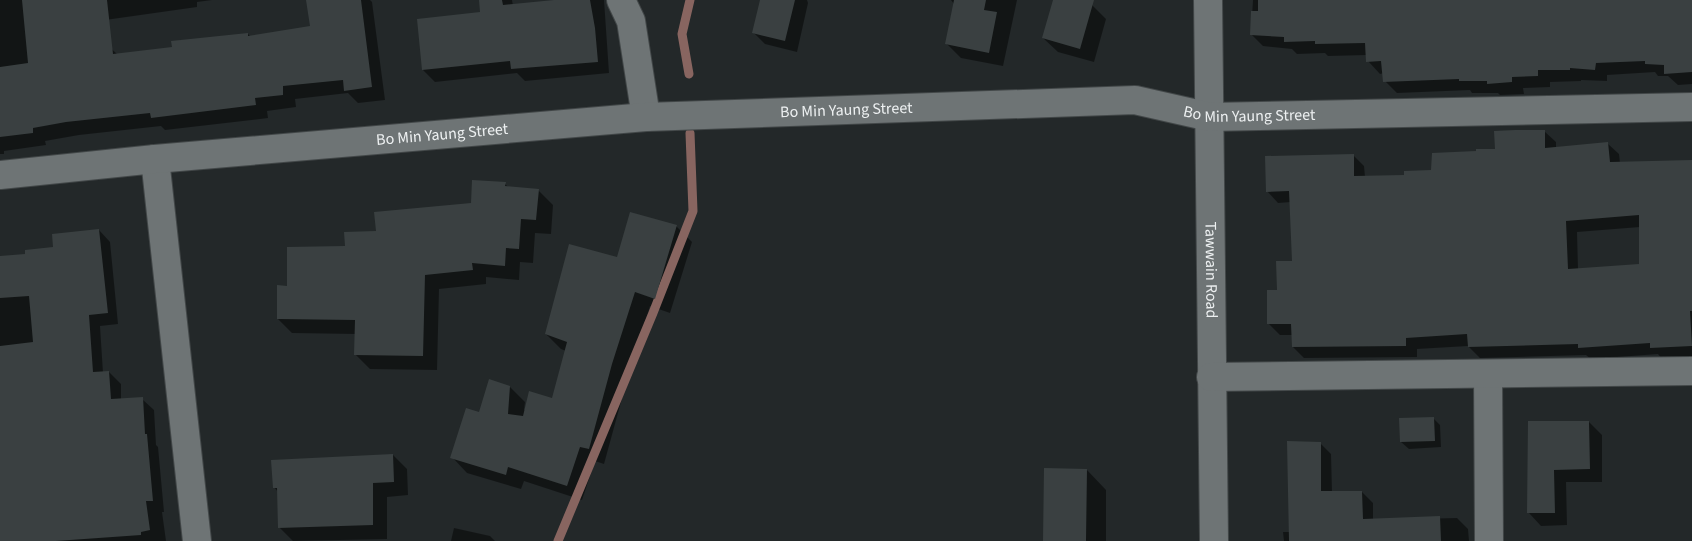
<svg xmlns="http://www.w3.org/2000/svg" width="1692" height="541" font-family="'Source Sans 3',sans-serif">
<rect width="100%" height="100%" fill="#232829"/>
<path fill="#0007" fill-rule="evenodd" d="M0,0H212L197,2V7L84,23L118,55L173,48L248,34L251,37L311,27L307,0H370L372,2L385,100L358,103L348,93L295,99L296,107L267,111L268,118L165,130L161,126L79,135L45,141L46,145L4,151V154H0Z
M480,0H512L513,6L566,0H604L609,73L525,81L517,73L435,82L423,70L418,21L482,14Z
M764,0H807L808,3L797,52L765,44L753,32Z
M951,0H1017L1003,66L961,58L946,43L954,4Z
M1054,0H1076L1092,5L1106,19L1094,62L1058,52L1043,38Z
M1253,0H1692V84L1678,85L1668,76H1658L1655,72L1607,75V81L1581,80V81L1550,82V87L1523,88L1524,94L1500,95L1498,93H1472L1470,90L1397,93L1385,81L1384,73L1380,74L1368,61L1367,55L1328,56L1325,53L1297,54L1292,49L1263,46L1251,34Z
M1544,131L1556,142V148L1607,143L1619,154L1620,163L1692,161V360L1662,359L1658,354L1591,359L1586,355L1480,358L1468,346L1417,349V357L1304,358L1293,347V335H1280L1269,324L1278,291L1294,262L1291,202L1278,203L1267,191L1353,155L1364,166L1365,177L1406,176L1432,171L1496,151ZM1640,227V265L1578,269L1577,232Z
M505,184L509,188L538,190L553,205L551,234L535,233L533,263L520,262L519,280L486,277V284L439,289L437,370L370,369L355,354L356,334L292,333L278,319L289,287L346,247L378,232L472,204Z
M676,226L692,242L670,313L650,306L627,380L604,464L595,461L582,500L524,481L521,489L467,473L452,457L480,413L510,387L525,402L524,410L553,400L566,351L561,349L546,334L618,259Z
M99,230L110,242L118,324L100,326L103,373L109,372L121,384V400L142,399L154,410L156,445L158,447L164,512H162L166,541H0V257L26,255L55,248Z
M1433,418L1440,425L1441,447L1409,449L1401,442Z
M1529,422H1589L1602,435V482H1566L1567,525L1541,526L1529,513Z
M1320,443L1331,454L1332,492H1362L1373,503V520L1457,518L1468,529L1469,541H1284L1283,532H1290Z
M393,455L407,469L408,495L387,497V539L293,541L279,527L278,492L274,487Z
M1087,470L1106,490V541H1044Z
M454,528L490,536L495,541H451Z"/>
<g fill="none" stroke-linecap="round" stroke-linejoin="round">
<path stroke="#886560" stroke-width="9" d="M689,74L682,34L690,0
M558,541L653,313L693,211L690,133"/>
</g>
<path fill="#3a4041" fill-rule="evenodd" d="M22,0H107L113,54L172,47L171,41L248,33V36L310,26L306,0H361L372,87L344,91L343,80L283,86V95L255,98L256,105L151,118L150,113L66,122L33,128V133L0,137V67L28,63Z
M479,0H502L503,5L554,0H590L595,28L598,62L511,69L510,61L422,70L417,19L480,12Z
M760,0H795L785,41L752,33Z
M954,0H986L984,10L997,12L989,53L945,44Z
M1053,0H1094L1080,49L1042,38Z
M1258,0H1692V72L1664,74V65L1645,64V61L1596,63L1595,70L1570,68V70H1538V76L1512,77V82L1487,84V81H1459V79L1383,82L1381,61L1366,62L1365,43L1315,44V41L1284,42V37L1250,35L1251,11H1258Z
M1515,130H1545V148L1608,142L1610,162L1692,160V311H1690L1692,346L1650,348V343L1578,348V344L1468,347L1467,334L1406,338V346L1292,347L1291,324H1267V290H1277L1276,261H1292L1289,191L1266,192L1265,156L1354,154V176L1404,175V171L1431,170L1432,153L1476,151V149H1495L1494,131ZM1639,215V264L1568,269L1566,221Z
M472,180L506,182L505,186L539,189L536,220L521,219L519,249L506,248L505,266L472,263L473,270L425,275L423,356L354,355L355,320L277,319V285L287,286V247L345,246L344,232L376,231L374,212L471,203Z
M630,212L677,225L655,299L635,292L612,364L589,449L580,447L567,486L508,467L506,475L450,458L466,408L479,412L489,379L510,386L508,414L523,416L529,391L552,398L567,342L545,334L569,244L617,257Z
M99,229L108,313L89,315L93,372L109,371L111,399L143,397L145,434H147L153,501H146L150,530L141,532V535L56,541H0V346L33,342L29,296L0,298V256L25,254V250L53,247L52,234Z
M1434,417L1435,441L1400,442L1399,418Z
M1528,421H1589L1590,469L1554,470L1555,513H1527Z
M1287,441L1321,442V491H1362L1363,519L1440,516L1441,541H1289Z
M393,454L394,482L373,483V525L278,528L277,488H273L271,460Z
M1044,468L1087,469L1086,541H1043Z"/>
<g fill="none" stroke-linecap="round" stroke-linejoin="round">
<g stroke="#424748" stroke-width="30">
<g id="minor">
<path d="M621,0L631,21L646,117"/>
<path id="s1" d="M1208,0L1214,541"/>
<path d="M155,159L197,541"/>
<path id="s2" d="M0,175L155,159L646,117L1135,100L1210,117L1692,107"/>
<path d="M1488,374L1489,541"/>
<path d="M1211,377L1692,371"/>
</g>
</g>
<use href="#minor" stroke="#6e7475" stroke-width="28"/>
</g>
<g text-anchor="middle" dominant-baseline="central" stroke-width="4.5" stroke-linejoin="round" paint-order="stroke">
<g font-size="16" fill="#edf0f1" stroke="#0e1111">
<text stroke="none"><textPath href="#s2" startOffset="849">Bo Min Yaung Street</textPath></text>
<text stroke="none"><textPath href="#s2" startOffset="1254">Bo Min Yaung Street</textPath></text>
<text stroke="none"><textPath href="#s2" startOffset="444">Bo Min Yaung Street</textPath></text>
<text stroke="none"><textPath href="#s1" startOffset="270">Tawwain Road</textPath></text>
</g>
</g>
</svg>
